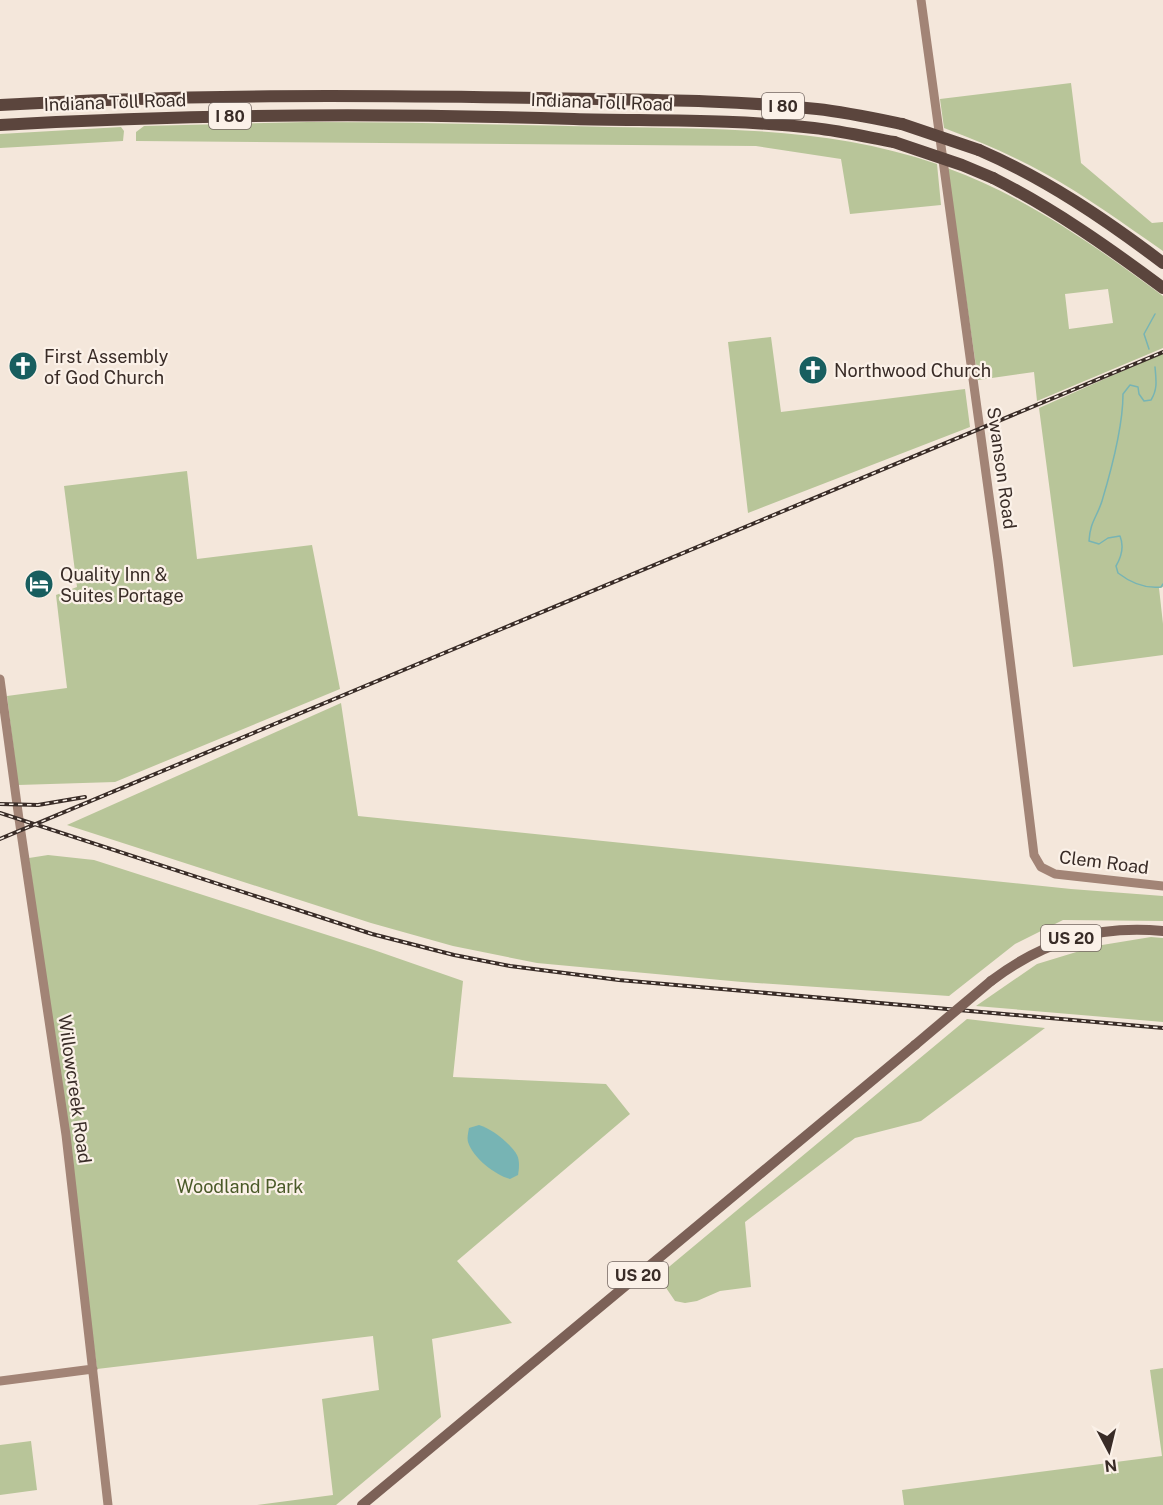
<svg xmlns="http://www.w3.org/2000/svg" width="1163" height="1505" font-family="'Public Sans',sans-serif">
<rect width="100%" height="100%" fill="#f4e7db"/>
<path fill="#b8c599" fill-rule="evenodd" d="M1071,83L1081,163L1152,223L1163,222V251C1124,224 1086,196 1044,173C1012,155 978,141 944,128L940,99Z
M308,122C408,122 508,125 608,127C721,129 830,127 937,164L941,205L850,214L841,159L756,146L136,141V132L144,126Z
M121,127L124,131L123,141L0,148V134Z
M947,168C1027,197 1095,246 1163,296V348L1037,401L1034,372L978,380ZM1108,289L1113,323L1069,329L1065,294Z
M771,337L781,412L965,389L970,427L748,513L728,342Z
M1163,353V587L1159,588L1163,624V655L1073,667L1039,408Z
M187,471L197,559L312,545L340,689L115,782L18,785L7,696L67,688L56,595L77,587L64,486Z
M341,703L358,816L1071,889L1163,896V921L1063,920L1015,944L949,996L742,982L537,963L453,946L371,923L67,825Z
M48,855L94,860L374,950L463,981L453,1077L606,1084L630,1114L457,1261L512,1323L432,1339L441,1417L336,1505H257L333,1495L322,1399L379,1390L373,1336L97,1369L29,858Z
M1151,937L1163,938V1022L976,1006L1037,964L1096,946Z
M967,1019L1045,1028L921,1121L855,1138L745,1222L751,1287L720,1291L697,1301L685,1303L675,1301L658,1276Z
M1163,1368V1505H904L902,1490L1162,1456L1150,1370Z
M31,1441L37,1490L0,1495V1445Z"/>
<path fill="#77b4b4" d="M479,1125C491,1128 511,1144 517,1155C520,1161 519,1169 518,1175L510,1179C495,1175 473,1158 468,1142C467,1138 468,1133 469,1128Z"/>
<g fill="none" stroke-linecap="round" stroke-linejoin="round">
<path stroke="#77b4b4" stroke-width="1.5" d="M1149,349L1144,334L1155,314
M1155,367C1156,379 1158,389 1151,400L1144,401L1139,394L1138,387L1130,385L1123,394C1123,424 1111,471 1102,501C1097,517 1090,522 1089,541L1099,544L1108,538L1120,536C1124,546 1122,556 1116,566L1118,573C1131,583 1144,589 1161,587L1163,584"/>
<path stroke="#a28476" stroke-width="9" d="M921,0L998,561L1034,855L1041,867L1055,874L1163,886
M0,679L19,819L66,1135L108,1505
M0,1381L93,1369"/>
<path stroke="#7c6157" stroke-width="10" d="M991,981C1044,941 1096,925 1163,931
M362,1505L915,1045"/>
<path stroke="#5b453d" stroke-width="12" d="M0,105C180,94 360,95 540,98C632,100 725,99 817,109C845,112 873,118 902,124
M0,125C191,114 383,113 574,119C654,121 735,119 814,128C841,131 867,137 894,142
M979,150C1046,179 1105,219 1163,263
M993,178C1054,209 1108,247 1163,288"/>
<g stroke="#392c27" stroke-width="4">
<path id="rail" d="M0,804L38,805L85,797
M0,813L372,934L454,955L510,966L619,980L1163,1028
M0,839L1163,352"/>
</g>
<use href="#rail" stroke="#fbf1e8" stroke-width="1.5" stroke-dasharray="4.5" stroke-linecap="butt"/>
<path stroke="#7c6157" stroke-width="10" d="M915,1045L991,981"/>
<path stroke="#5b453d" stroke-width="12" d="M902,124L979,150
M894,142L962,165L993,178"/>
</g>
<defs>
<g id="church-disc" transform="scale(1.5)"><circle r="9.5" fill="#185e5f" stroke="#fbf1e8"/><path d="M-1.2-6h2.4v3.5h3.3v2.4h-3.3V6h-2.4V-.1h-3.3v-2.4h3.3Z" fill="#fff"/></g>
<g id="hotel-disc" transform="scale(1.5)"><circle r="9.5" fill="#185e5f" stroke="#fbf1e8"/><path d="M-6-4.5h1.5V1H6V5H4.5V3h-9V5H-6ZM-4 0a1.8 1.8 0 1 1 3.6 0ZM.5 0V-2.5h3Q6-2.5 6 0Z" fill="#fff"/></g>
</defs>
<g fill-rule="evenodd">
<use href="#church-disc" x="23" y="366"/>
<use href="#church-disc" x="813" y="370"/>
<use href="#hotel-disc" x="39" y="584"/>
</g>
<g text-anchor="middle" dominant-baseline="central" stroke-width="4.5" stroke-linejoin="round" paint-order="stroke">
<g fill="#fbf1e8" stroke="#736761" stroke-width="1.5">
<rect x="762" y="93" width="42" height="26" rx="4.5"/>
<rect x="209" y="103" width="42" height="26" rx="4.5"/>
<rect x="1041" y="925" width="60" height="26" rx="4.5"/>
<rect x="608" y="1262" width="60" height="26" rx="4.5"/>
</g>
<g font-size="16" font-weight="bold" fill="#392c27">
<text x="783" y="106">I 80</text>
<text x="230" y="116">I 80</text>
<text x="1071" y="938">US 20</text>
<text x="638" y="1275">US 20</text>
</g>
<g font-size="18" fill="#392c27" stroke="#fbf1e8">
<text transform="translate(115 102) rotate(-2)">Indiana Toll Road</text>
<text transform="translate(602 102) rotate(2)">Indiana Toll Road</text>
<text transform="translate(1002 468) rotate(82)">Swanson Road</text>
<text transform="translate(1104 862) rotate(7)">Clem Road</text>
<text transform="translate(75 1089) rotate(82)">Willowcreek Road</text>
</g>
<g font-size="18" fill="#392c27" stroke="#fbf1e8" text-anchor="start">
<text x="44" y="356">First Assembly<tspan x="44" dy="21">of God Church</tspan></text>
<text x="834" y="370">Northwood Church</text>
<text x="60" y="574">Quality Inn &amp;<tspan x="60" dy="21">Suites Portage</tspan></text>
</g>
<g font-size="18" fill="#4a5a28" stroke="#fbf1e8">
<text x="240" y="1186">Woodland Park</text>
</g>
</g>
<g transform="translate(1109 1451) rotate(173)" stroke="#fbf1e8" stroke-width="4.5" paint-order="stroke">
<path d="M0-4.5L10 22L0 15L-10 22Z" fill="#392c27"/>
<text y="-9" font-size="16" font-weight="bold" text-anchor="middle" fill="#392c27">N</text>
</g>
</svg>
